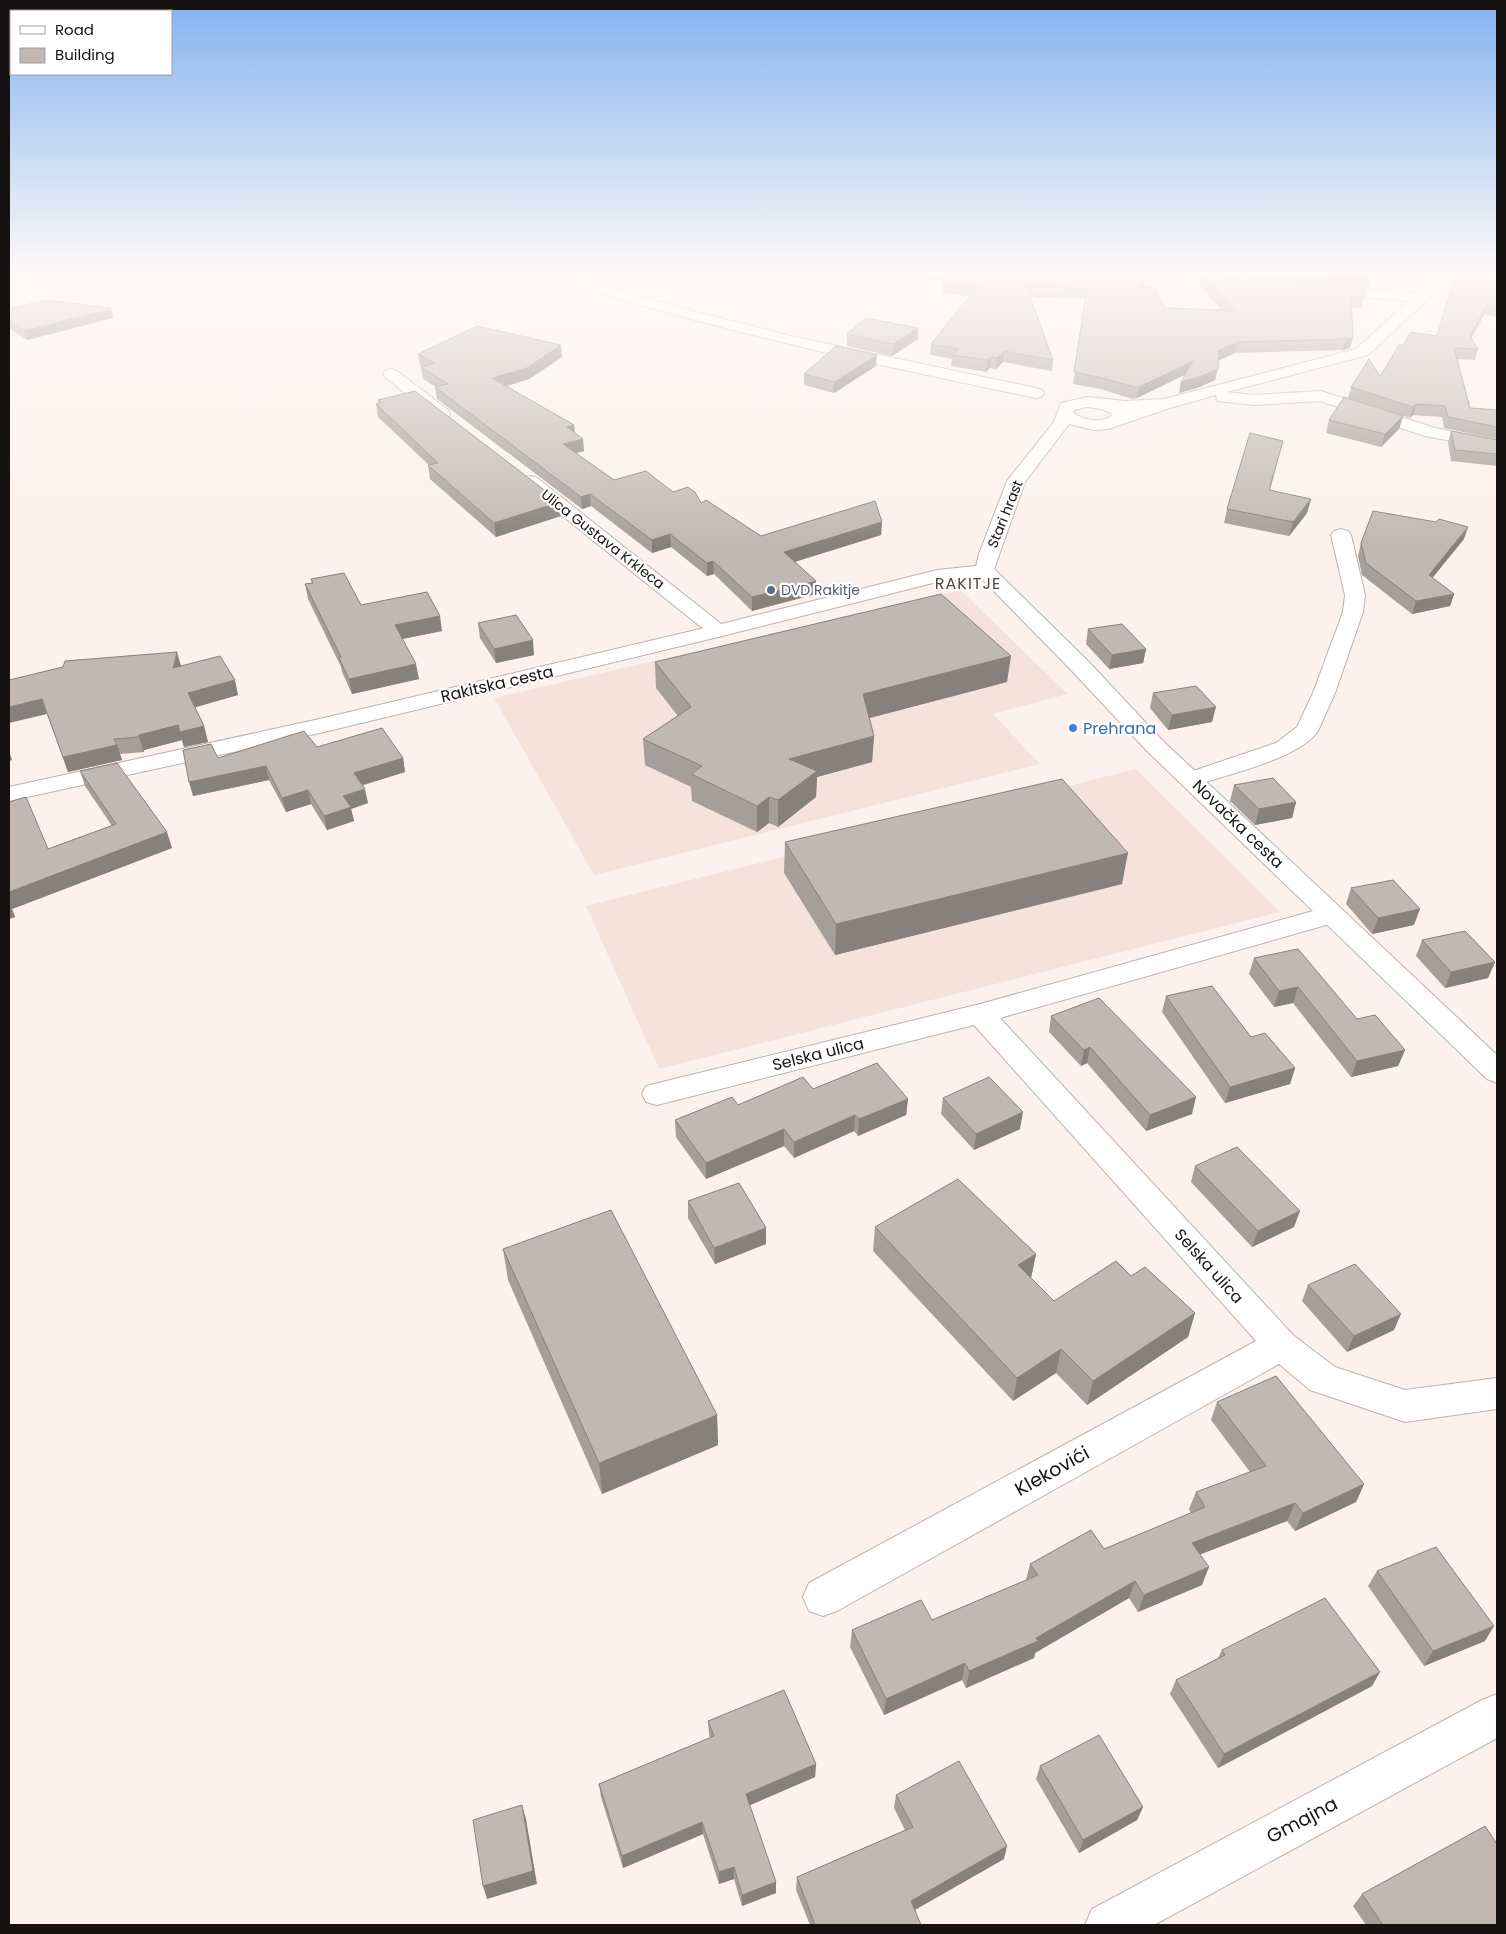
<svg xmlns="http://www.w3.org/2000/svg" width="1506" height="1934" font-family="Poppins,sans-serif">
<rect width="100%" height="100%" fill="#fcf1ed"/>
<path fill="#f5e2db" d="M960,590L1068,694L993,714L1040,764L594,875L494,698Z
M1136,769L1280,912L659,1069L586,906Z"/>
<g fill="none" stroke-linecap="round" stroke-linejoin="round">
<g stroke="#bcb2ae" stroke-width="2">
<path id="street" d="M551,275H571L681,308L795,337L1036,388L1042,390L1044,393L1042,396L1036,398C873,364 711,330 553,278Z
M1157,275H1200L1238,279L1243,280L1245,283L1243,286L1238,287L1164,279L1159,278Z
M1446,275H1462L1426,301L1368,355L1227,392L1254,395L1321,391L1435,428L1497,440V450L1425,436L1320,401L1254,405L1217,401L1216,395L1170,408L1108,429L1093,430L1069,424L1025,482L992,575L985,577L978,575L975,571L979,554L1007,481L1054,422L1061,403L1087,397L1125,401L1164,399L1356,349L1409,301L1328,294L1323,293L1321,290L1323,287L1328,286L1418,293ZM1087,407L1101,409L1111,413L1112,416C1100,423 1085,421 1074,413V410Z
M391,369L397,371L448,410L450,414L448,418H436L385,377L383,374L385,371Z
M530,476L536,477L725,627L729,631L725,635L718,637L711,635L524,485L521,481L524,477Z
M1341,529L1348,531L1351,535L1365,595L1363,612L1335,693L1318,731C1300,758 1232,773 1200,784L1192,786L1184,784L1180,779L1184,774L1276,743L1297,727L1313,693L1343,612L1345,595L1331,535L1334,531Z
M1331,906L1340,909L1344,915L1340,921L1000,1018L1293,1335L1335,1367L1405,1390L1497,1378V1409L1405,1422L1310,1390L1279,1364L837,1611L823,1616L809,1611L803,1597L809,1583L1256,1341L974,1025L657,1105L646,1102L642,1094L646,1086L980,1004Z
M1497,1694V1738L1154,1925H1085L1092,1909L1482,1700Z"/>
</g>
<g stroke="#bcb2ae" stroke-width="2">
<path id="secondary" d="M23,275H40L38,278L9,292V282Z
M985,565L992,567L1088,661L1162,740L1497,1055V1083L1487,1079L1146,750L1072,671L980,577L937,582L718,637L324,732L9,801V787L324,718L717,625L937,570Z"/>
</g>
<use href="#street" fill="#fff" fill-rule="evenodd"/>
<use href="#secondary" fill="#fff" fill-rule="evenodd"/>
</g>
<path fill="#a69e99" d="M785,275H803L802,276Z
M904,275H1147L1144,287L1165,308L1220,310L1221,309L1199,285L1201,275L1366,289L1361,308H1352L1350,348L1343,350L1235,353L1218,361L1215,380L1197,388L1179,393L1185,374L1137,398L1132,399L1101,389L1073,384L1085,299L1030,297L1053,360L1052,371L1003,362L996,369L990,368L986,372L951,366L952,359L930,355L931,344L970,296L943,293V281L904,277Z
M1215,275H1238V277Z
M1248,275H1373L1368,288L1249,278Z
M1497,275V317L1484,315L1471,338L1478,349L1475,360L1457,359L1470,408L1497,410V439L1444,428L1442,417L1413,415L1410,418L1348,398L1351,387L1380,376L1403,345L1437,336Z
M9,309L113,318L27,340L9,328Z
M847,334L918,339L892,356L847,346Z
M418,354L562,357L529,379L506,386L574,425L575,433L584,451L576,453L614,480L673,492L701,503L761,536L882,522L881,535L795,562L816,594L752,611L714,574L707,576L671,547L652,553L591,506L582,509L437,399L435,387H436L423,379L421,367H423L420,365Z
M876,366L834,393L804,385V374Z
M378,400L560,502L561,516L496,537L430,479L428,465H429L378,417L376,404L379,403Z
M1403,416L1399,429L1381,447L1326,433L1329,420Z
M1451,431L1497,440V466L1451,461L1448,442Z
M1283,441L1270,490L1311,499L1307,513L1289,536L1224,523L1227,509Z
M1464,539L1432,578L1454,594L1450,606L1412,614L1362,575L1358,556L1361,543Z
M311,579L361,605L442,631L402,639L419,679L352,694L342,672L341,667L308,599L305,584L312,583Z
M478,623L534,655L496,663L480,638Z
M1088,629L1146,649L1143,663L1109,669L1086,644Z
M655,662L1007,682L869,718L874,736L872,762L817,777L816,797L778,827L769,823L757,832L692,801L691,787L645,765L643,739L678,716L656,688Z
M181,666L238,695L195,707L204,726L208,742L184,747L182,740L144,750V752L120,754L122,760L68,772L47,714Z
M1153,693L1212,722L1168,730L1150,708Z
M317,747L403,758L405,772L362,785L368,803L351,809L354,821L327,830L311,804L286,812L269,780L193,796L218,758Z
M80,771L172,848L12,909L15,917L9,919V802L48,849L112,826L85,786Z
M1234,785L1296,802L1292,818L1255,825L1230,801Z
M785,842L1122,884L835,955L784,873Z
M1351,888L1414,925L1372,934L1346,904Z
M1422,940L1495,962L1488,978L1445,988L1416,956Z
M1254,958L1405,1050L1398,1066L1351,1077L1293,1003L1274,1007L1249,974Z
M1166,996L1251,1037L1295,1068L1290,1084L1225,1103L1162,1012Z
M1051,1016L1192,1114L1146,1131L1087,1063L1081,1066L1049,1032Z
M813,1089L908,1099L906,1115L858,1136L854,1131L794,1158L784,1146L706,1179L676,1137L675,1120L738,1105Z
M943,1098L1020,1129L974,1150L941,1114Z
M1195,1166L1294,1227L1252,1247L1191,1182Z
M688,1201L766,1244L715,1264L688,1218Z
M875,1227L1036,1254L1031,1278L1054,1301L1131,1276L1195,1313L1188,1337L1087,1405L1056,1373L1013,1401L873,1251Z
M503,1249L717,1415L718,1445L602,1494L508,1280Z
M1308,1285L1394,1330L1347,1352L1302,1301Z
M1217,1402L1364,1484L1356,1502L1295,1531L1287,1521L1200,1554L1202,1585L1138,1612L1129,1598L1035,1653L1034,1658L966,1688L962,1680L884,1715L850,1647L852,1630L932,1620L1026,1580L1030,1564L1104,1549L1191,1513L1189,1509L1196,1492L1250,1472L1211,1420Z
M1377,1571L1485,1641L1424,1666L1368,1586Z
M1222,1650L1372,1686L1218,1768L1170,1694L1176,1680L1218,1658Z
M708,1721L816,1764L815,1777L749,1805L776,1893L742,1906L734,1879L719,1884L703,1834L623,1868L601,1797L599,1784L710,1738L709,1734Z
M1040,1766L1143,1807L1137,1820L1079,1853L1036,1779Z
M896,1795L1004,1859L915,1910L921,1925H810L796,1890L797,1877L905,1830L894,1808Z
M1362,1894L1497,1925H1366L1353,1906Z"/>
<path fill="#87817d" d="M1146,275H1147L1145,283L1139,297L1141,287Z
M1487,305L1484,315L1467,346L1470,336Z
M111,308L113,318L27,340L24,331Z
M918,328V339L892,356L893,344Z
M1353,338L1350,348L1343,350L1346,339Z
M1238,342L1235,353L1217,361L1219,350Z
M561,345L562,357L529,379L493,390L492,378Z
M1004,351L1003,362L996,369L997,358Z
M877,355L876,366L834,393V382Z
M991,357L990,368L986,372L987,360Z
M1193,361L1191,372L1137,398L1139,387Z
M1218,369L1215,380L1197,388L1179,393L1181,382Z
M1416,404L1413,415L1410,418L1413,407Z
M1403,416L1399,429L1381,447L1385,434Z
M574,425L575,437L567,427Z
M583,439L584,451L564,456L563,444Z
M590,494L591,506L582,509L581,497Z
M1311,499L1307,513L1289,536L1293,522Z
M560,502L561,516L496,537L494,523Z
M882,522L881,535L784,565V552Z
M1468,527L1464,539L1425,587L1429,575Z
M670,534L671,547L652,553V540Z
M713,561L714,574L707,576V563Z
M816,581V594L752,611V597Z
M1454,594L1450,606L1412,614L1416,601Z
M440,616L442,631L397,640L395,625Z
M533,640L534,655L496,663L494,649Z
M1146,649L1143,663L1109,669L1112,655Z
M177,652L181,666L173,668Z
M1011,656L1007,682L862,720L863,694Z
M416,664L419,679L352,694L349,679Z
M235,680L238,695L193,708L188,693Z
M42,699L47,714L9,723V707Z
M1216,707L1212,722L1168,730L1172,715Z
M178,725L204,726L208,742L184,747L182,740L144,750V752L139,737V735Z
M874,736L872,762L817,777L816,797L778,827V800L789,759Z
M117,745L122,760L68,772L63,757Z
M9,751L12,760L9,761Z
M403,758L405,772L357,787L354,773Z
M266,766L269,780L193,796L189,782Z
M365,789L368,803L351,809L354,821L327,830L324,816L343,796Z
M308,790L311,804L286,812L282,798Z
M769,797V823L757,832V806Z
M1296,802L1292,818L1255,825L1259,809Z
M167,832L172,848L12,909L15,917L9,919V892Z
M1128,853L1122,884L835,955L836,924Z
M1420,909L1414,925L1372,934L1378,918Z
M1495,962L1488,978L1445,988L1451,972Z
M1298,987L1293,1003L1274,1007L1279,991Z
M1090,1047L1087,1063L1081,1066L1084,1050Z
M1405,1050L1398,1066L1351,1077L1357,1061Z
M1295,1068L1290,1084L1225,1103L1230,1087Z
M1196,1097L1192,1114L1146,1131L1150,1115Z
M908,1099L906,1115L858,1136L859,1119Z
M1023,1112L1020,1129L974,1150L976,1134Z
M855,1115L854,1131L794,1158V1142Z
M784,1129V1146L706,1179V1163Z
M1300,1211L1294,1227L1252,1247L1258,1231Z
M766,1228V1244L715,1264L714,1248Z
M1036,1254L1031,1278L1018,1265Z
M1195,1313L1188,1337L1087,1405L1093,1381Z
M1401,1314L1394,1330L1347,1352L1354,1336Z
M1061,1349L1056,1373L1013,1401L1017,1378Z
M717,1415L718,1445L602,1494L599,1463Z
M1364,1484L1356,1502L1295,1531L1303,1513Z
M1295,1503L1287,1521L1186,1560L1192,1543Z
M1209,1567L1202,1585L1138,1612L1144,1595Z
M1135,1581L1129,1598L1035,1653L1034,1658L966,1688L969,1671L1036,1638Z
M1494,1626L1485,1641L1424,1666L1433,1651Z
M965,1663L962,1680L884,1715L886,1699Z
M1380,1672L1372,1686L1218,1768L1224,1754Z
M816,1764L815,1777L746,1807V1794Z
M522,1805L526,1819L537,1884L487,1899L483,1886Z
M1143,1807L1137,1820L1079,1853L1083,1840Z
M702,1822L703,1834L623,1868L622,1856Z
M1007,1846L1004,1859L909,1913L911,1901Z
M734,1867V1879L719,1884V1872Z
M776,1882V1893L742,1906V1895Z"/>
<path fill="#c1b8b2" stroke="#87817d" d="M944,275H1146L1141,287L1154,286L1165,308L1220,310L1221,308V310L1234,311L1202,275L1366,289L1363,298L1351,297L1353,338L1346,339L1238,342L1219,350L1218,369L1199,377L1181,382L1193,361L1139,387H1134L1103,378L1074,372L1087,289L1026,286L1053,360L1004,351L997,358L991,357L987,360L952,355L959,349L931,344L978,286L944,282Z
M1330,275H1372L1371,278Z
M1456,275H1497V306L1487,305L1470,336L1478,349L1454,348L1470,408L1497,410V427L1448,417L1445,406L1416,404L1413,407L1351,387L1369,359L1380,376L1399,345H1403L1411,332L1437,336L1455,276Z
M46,300L111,308V309L24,331L9,321V309Z
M866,318L918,328L893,344L847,334Z
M477,326L561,345L527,368L492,378L574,425L567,427L583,439L563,444L614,480L646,471L673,492L688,487L695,492L701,503L706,500L761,536L875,501L882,522L784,552L816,581L752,597L713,561L707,563L670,534L652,540L590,494L581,497L435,387L448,384L421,367L435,363L418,354Z
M836,346L877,355L834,382L804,374Z
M415,391L560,502L494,523L428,465L438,463L376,404L381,402L378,400Z
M1344,397L1403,416L1385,434L1329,420Z
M1451,431L1497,440V454L1455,450Z
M1250,433L1283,441L1269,490L1311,499L1293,522L1227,509Z
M1373,511L1436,522L1439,519L1468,527L1429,575L1454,594L1416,601L1366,563L1361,543Z
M344,573L361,605L427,592L440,616L395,625L416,664L349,679L339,658L341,657L305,584L313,583L311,579Z
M941,594L1011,656L863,694L874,736L789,759L817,771L778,800L769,797L757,806L691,774L702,766L643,739L691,707L655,662Z
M516,615L533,640L494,649L478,623Z
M1122,624L1146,649L1112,655L1088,629Z
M177,652L173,668L220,656L235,680L188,693L204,726L180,732L178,725L139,735V737L114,739L117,745L63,757L42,699L9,707V680L63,667L65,661Z
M1196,686L1216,707L1172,715L1153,693Z
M382,728L403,758L354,773L365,789L343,796L351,807L324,816L308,790L282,798L266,766L189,782L183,750L211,744L218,758L304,731L317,747Z
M117,763L167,832L9,892V802L26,797L48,849L116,824L80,771Z
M1273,778L1296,802L1259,809L1234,785Z
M1062,779L1128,853L836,924L785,842Z
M1393,880L1420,909L1378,918L1351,888Z
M1465,931L1495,962L1451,972L1422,940Z
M1298,949L1357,1019L1375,1015L1405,1050L1357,1061L1298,987L1279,991L1254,958Z
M1212,986L1251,1037L1265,1033L1295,1068L1230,1087L1166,996Z
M1099,998L1196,1097L1150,1115L1090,1047L1084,1050L1051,1016Z
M877,1063L908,1099L859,1119L855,1115L794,1142L784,1129L706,1163L675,1120L732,1097L738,1105L803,1077L813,1089Z
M989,1077L1023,1112L976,1134L943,1098Z
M1237,1147L1300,1211L1258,1231L1195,1166Z
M958,1179L1036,1254L1018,1265L1054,1301L1116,1261L1131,1276L1145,1267L1195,1313L1093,1381L1061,1349L1017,1378L875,1227Z
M739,1183L766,1228L714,1248L688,1201Z
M611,1210L717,1415L599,1463L503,1249Z
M1355,1264L1401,1314L1354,1336L1308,1285Z
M1276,1376L1364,1484L1303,1513L1295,1503L1192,1543L1209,1567L1144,1595L1135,1581L1036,1638L1038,1641L969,1671L965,1663L886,1699L852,1630L921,1600L932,1620L1038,1575L1030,1564L1091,1530L1104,1549L1205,1507L1196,1492L1266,1466L1217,1402Z
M1436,1547L1494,1626L1433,1651L1377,1571Z
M1325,1598L1380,1672L1224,1754L1176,1680L1225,1655L1222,1650Z
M784,1690L816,1764L746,1794L776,1882L742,1895L734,1867L719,1872L702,1822L622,1856L599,1784L714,1736L708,1721Z
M1099,1735L1143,1807L1083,1840L1040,1766Z
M959,1761L1007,1846L911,1901L921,1925H815L797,1877L913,1827L896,1795Z
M522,1805L533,1871L483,1886L473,1820Z
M1485,1826L1497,1844V1925H1383L1362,1894Z"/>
<linearGradient id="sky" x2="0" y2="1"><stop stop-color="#83b3f0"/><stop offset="0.5" stop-color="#fef9f7"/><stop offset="1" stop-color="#fef9f7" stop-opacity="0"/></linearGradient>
<rect width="1506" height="545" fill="url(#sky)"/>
<circle fill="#5c6f8a" stroke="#fff" stroke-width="2" cx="771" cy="590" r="5"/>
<circle fill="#3f7fe0" stroke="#fff" stroke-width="2" cx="1073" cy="728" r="5"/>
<g text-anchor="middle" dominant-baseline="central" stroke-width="4.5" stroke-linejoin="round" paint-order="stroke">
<g font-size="14" fill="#161211" stroke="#fff">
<text transform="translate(1005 514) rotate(-68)">Stari hrast</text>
<text transform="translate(603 539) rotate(38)">Ulica Gustava Krkleca</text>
</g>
<g font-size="14" fill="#4e5e75" stroke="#fff" text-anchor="start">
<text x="781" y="590">DVD Rakitje</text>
</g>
<g font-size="16" letter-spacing="1" fill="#4f4643" stroke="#fff">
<text x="968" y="583">RAKITJE</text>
</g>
<g font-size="16" fill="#161211" stroke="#fff">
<text transform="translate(497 684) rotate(-13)">Rakitska cesta</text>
<text transform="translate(1238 824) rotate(44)">Novačka cesta</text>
<text transform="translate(818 1054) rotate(-14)">Selska ulica</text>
<text transform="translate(1209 1266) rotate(48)">Selska ulica</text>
</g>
<g font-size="16" fill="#366cbe" stroke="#fff" text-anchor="start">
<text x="1083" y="728">Prehrana</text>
</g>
<g font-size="19" fill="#161211" stroke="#fff">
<text transform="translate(1052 1471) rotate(-29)">Klekovići</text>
<text transform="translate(1302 1820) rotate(-28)">Gmajna</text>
</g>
</g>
<rect width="1506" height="1934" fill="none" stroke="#161211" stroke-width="20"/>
<rect x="10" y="10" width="162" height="65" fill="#ffffff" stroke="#a2a0a0"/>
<rect x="20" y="26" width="25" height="8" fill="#ffffff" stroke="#a2a0a0"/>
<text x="55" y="35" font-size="15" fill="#161211">Road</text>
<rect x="20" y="48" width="25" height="15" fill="#c1b8b2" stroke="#a2a0a0"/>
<text x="55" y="60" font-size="15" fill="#161211">Building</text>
</svg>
